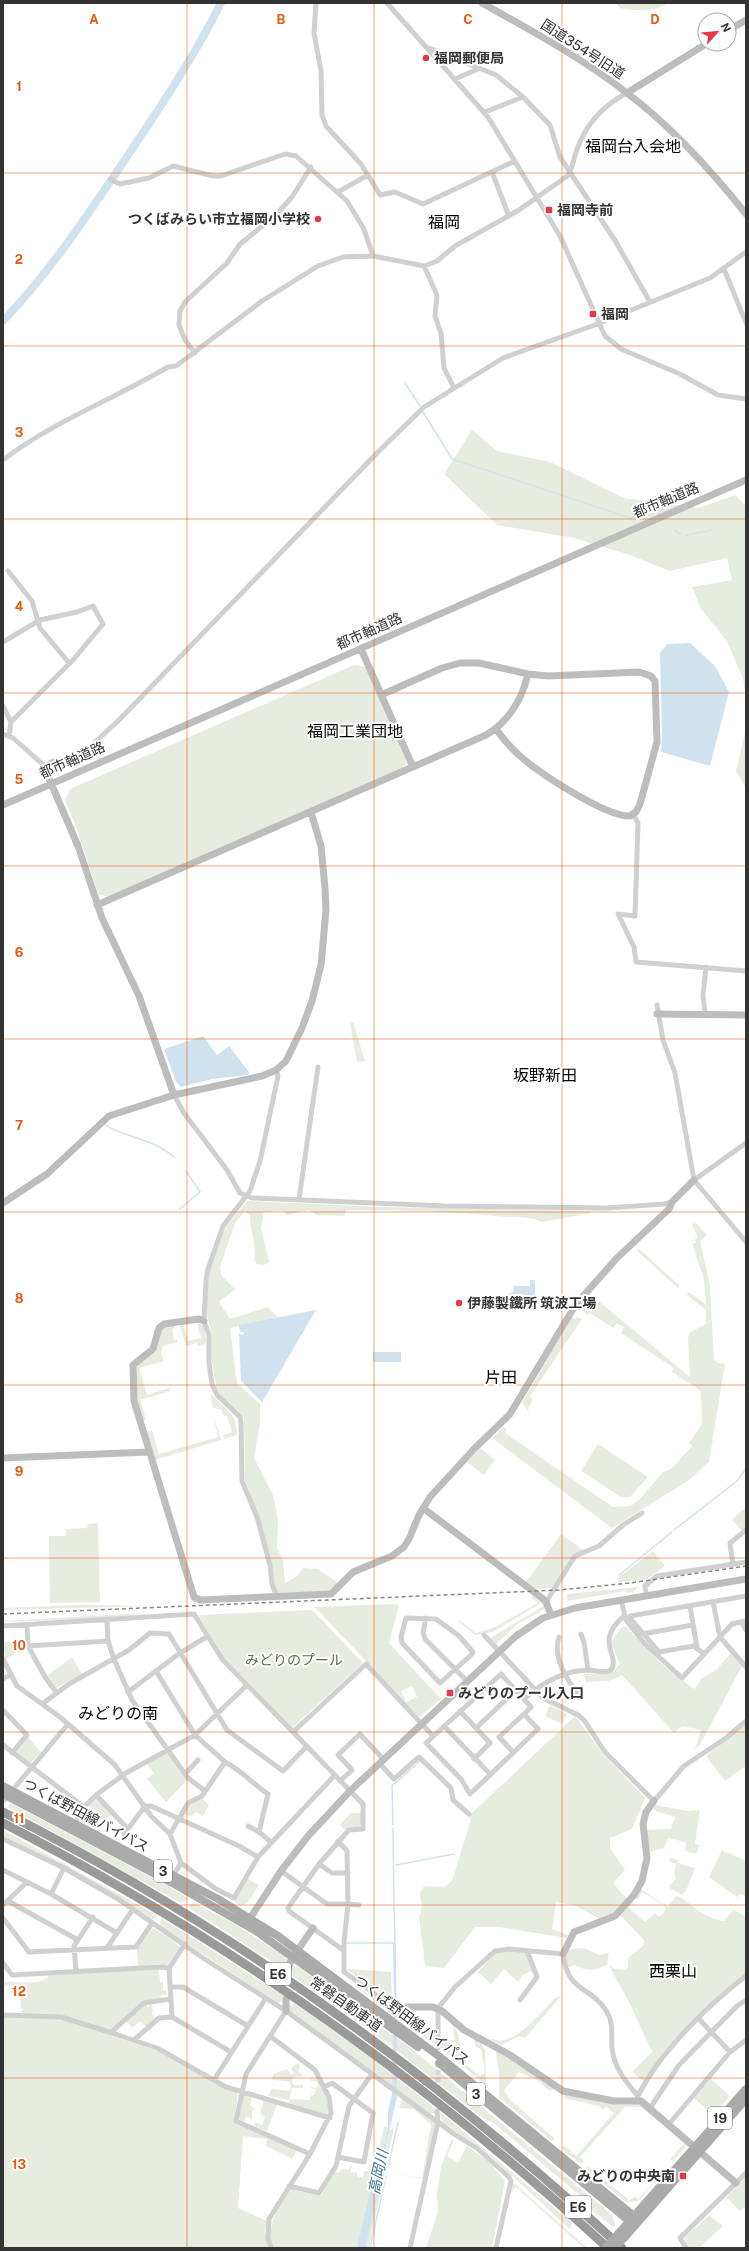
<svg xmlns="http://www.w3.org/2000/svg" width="749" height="2251" font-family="'Public Sans','Noto Sans JP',sans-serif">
<rect width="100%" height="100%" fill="#fff"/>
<path fill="#e6ecdf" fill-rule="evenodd" d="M616,3H668C654,13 637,10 621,9Z
M472,430L497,451L550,462L624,498L699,508L735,495L746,506V698L743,679L727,641L701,609L692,587L732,580L727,558L670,571L630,555L574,538L497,525L444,474Z
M354,665L366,667L405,757L406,762L403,768L109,897L98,894L76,826L65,800L70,789Z
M746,729V788L736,771Z
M353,1022L365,1061L357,1062L350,1024Z
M247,1201L381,1207L590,1211L591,1213L542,1222C531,1216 519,1218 506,1217C453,1211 400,1210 346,1210L344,1216L317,1215L309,1210L287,1215L283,1211L264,1212L261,1228L269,1262L264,1265L257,1264L254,1260C257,1245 250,1231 250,1216L245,1211L235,1223L220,1267L221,1275L235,1289L219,1302L230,1319L268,1307L278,1317L230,1328L237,1383L260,1404V1423L254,1458L273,1495L278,1519L277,1548L283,1560L285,1583L296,1577L303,1568L318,1569L338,1583L329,1591L278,1593L276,1589L245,1480L244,1418L220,1395L216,1387L211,1355L212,1335L206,1311L209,1270L225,1228Z
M696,1223L707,1235L700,1241L710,1286L714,1360L717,1361V1363L725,1364L709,1462L689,1480L612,1528L492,1438L503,1427L507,1429L505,1433L613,1507L630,1506L640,1499L663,1472L671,1469L692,1446L689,1443L702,1424L701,1391L672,1372L674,1368L621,1333L624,1327L617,1323L613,1328L590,1313L588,1315L581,1310L583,1307L581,1303L590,1294L690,1377L688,1337L690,1332L706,1324V1310L687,1295L689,1292L706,1305L704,1279L692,1244L696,1243L695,1239L698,1238L692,1224Z
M638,1248L680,1286L678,1288L637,1251Z
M572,1317L575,1319L577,1317L582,1319L530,1396L533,1400L528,1408L529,1411L522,1403Z
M197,1322L204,1326L207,1343L198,1346L197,1343L186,1346L180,1326H184L188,1341L201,1338Z
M173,1325L175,1328L172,1329L174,1340L177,1339L178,1342L163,1346L161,1353L164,1361L139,1368L147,1395L169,1388L170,1391L140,1400L146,1420L143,1421L137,1401L135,1368L156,1351L160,1332L164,1326Z
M211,1393C224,1410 237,1411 237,1435L224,1439L223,1435L232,1432L227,1416H224L221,1410L212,1407Z
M213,1414L221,1440L155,1460L147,1432L152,1430L159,1454L218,1437Z
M598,1444L648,1477L630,1497H621L581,1471Z
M480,1448L495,1460L484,1475L467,1462Z
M746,1508V1527L742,1531L732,1520L737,1514Z
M98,1523L100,1602L50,1603L49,1536H66V1529L87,1528L88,1524Z
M561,1534L583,1550L571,1558L553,1588L537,1589L526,1582Z
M653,1551L665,1566L647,1579L619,1582L617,1579L620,1576Z
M638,1587L633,1592L628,1593L624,1591L567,1601V1594Z
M534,1596L541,1603L493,1632L475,1635L458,1621L459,1620L476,1633L495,1627L538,1603L530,1597Z
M396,1604L399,1606L389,1643L441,1699L419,1717L315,1607ZM412,1686L417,1697L406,1702L401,1691Z
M78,1605L153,1606L3,1610V1608Z
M544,1606L545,1609L519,1623L496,1644L490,1638Z
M312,1610L363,1663L292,1728L223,1656L198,1615Z
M143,1613L112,1618L3,1622V1621Z
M626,1626C645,1649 669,1673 695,1689L701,1679L717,1669L731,1653L742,1666L700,1745L695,1749L701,1730L682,1726L674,1733L622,1675L609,1681L586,1682L583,1674H611L620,1664L611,1642L622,1627Z
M14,1641L15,1654L5,1659L3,1642Z
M72,1657L82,1674L56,1688L47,1676Z
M550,1705L567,1714L562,1724L545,1716Z
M575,1716L604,1755L645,1798L632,1829L610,1838V1848L625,1870L613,1883L627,1899L616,1912L602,1920L576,1906L556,1902L552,1929L568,1935L567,1938L499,1927H475L444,1968L425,1966L419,1917L422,1907L420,1893L424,1886L444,1887L452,1881L470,1823L471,1814Z
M746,1723V1766L725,1781L706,1756Z
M28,1737L41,1752L30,1763L16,1753Z
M166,1752L187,1780L166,1802L147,1779L154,1773L146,1763Z
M95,1798L113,1814L106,1819H101L89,1805Z
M201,1798L209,1805L203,1816L196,1812L191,1816L186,1815L184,1818L182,1817L189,1806Z
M10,1803L168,1886L189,1899L181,1903L8,1807Z
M655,1805L688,1811L700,1810L695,1844L700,1845L696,1854L685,1851L686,1842L668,1838L664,1848L650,1852L645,1830L671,1829L675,1817L656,1811L653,1807Z
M351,1813H361V1824L359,1827L345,1830L340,1825Z
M3,1830L158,1916L153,1919L149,1918L65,1867L3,1836Z
M722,1850L746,1861V1896L739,1894L737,1897L709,1877Z
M670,1857L678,1860L677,1863L695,1868L686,1891L682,1895L668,1887L676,1879L674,1873L676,1864L669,1861Z
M248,1879L259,1885L247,1903L240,1905L234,1902Z
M640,1889L668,1907L676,1896C685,1898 690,1905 697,1910C705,1915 714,1920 724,1921L733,1910L746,1916V1973L723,1992L665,2050L643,2081L632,2072L652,2052L629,2002L608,1964C597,1971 587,1972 575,1965L568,1967L565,1956L567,1951C582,1945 586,1949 599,1955L609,1953L607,1964L614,1969L625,1970L628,1967V1958L643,1946L644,1940L620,1915L628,1907L645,1922L655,1913L660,1917L666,1909L664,1905L642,1892L638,1899L635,1898Z
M193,1903L233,1923L284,1956L287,1960L285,1970L188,1907Z
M161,1918L284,1996L283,2001L278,2003L160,1926Z
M153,1928L170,1938L180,1947L166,1966L159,1964L138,1966L137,1949Z
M509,1951L527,1953L533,1971L524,1974L518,1982L504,1969L491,1984L478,1972L495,1953Z
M297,1966L408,2046L589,2196L588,2199L583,2198L495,2124L483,2118L386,2042L291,1975L292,1968Z
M159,1969L160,1982H163V1991H166L167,1995H161V1999L145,2001L109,2030L108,2035L155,2050L223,2088L238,2093L234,2122L297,2150L292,2159L266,2146L267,2139L243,2136L238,2208L267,2221L265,2231L268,2248H3V2017L22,2014L19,1985L3,1986V1982C16,1980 42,1988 50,1974Z
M346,1969L391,1972L392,2002Z
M347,1980L436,2037L435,2045Z
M561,1996L525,2038L520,2036L501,2045L491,2040L492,2039C514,2048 541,2012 555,1998Z
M294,2003L369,2056L436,2109V2113H429L289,2011L288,2004L292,2006Z
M146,2004L148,2008L149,2005L152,2004L153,2013L151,2012L155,2020L146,2027L140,2021L132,2028L126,2021Z
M447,2017C456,2028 462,2037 459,2052L466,2059V2065L480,2076L485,2072L481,2049L476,2047L474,2039L480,2041L485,2050L486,2085L441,2048V2040L456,2049L453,2026Z
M498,2051L555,2089L550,2091L535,2079L519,2072L504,2090L510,2100L554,2138L552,2141L499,2097V2072L496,2052Z
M297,2063L300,2067L298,2071L303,2076L293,2077L292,2082L294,2085H303V2088H292L289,2100L269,2096L271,2089L290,2091L291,2086L288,2081L272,2080L273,2074L287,2069L291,2075L294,2073L291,2068Z
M315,2078C323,2084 333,2107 326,2116L289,2103L290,2099L310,2100V2095L313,2096L316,2090L308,2087L317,2088L318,2082L309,2080Z
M711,2079L730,2096L713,2115L694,2098Z
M564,2094L621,2105L640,2104L687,2145L673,2161L670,2159L684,2143L641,2107H625L580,2157L584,2161L581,2164L562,2149L564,2145L576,2156L614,2113L606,2107L604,2110L598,2106L564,2098Z
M245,2095L252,2096L250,2105L256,2110H252V2119L246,2117L244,2122L238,2119L243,2096Z
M403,2098L436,2123L424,2179L389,2172L422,2178L431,2125L414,2109L399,2108Z
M264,2099L277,2104L267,2131L254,2126L255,2122L262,2125L265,2117L260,2114Z
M440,2112L572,2223L570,2229L486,2152L442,2123Z
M384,2126L388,2128L360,2248H273C266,2225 277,2210 289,2191L293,2190L321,2196L334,2172L339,2173L341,2169L349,2170L350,2165L352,2166L350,2172L357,2173V2176L363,2178L364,2171L372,2172L370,2179H373Z
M394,2127L369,2248H362L390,2130Z
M454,2140L447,2156L458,2163L467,2146L487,2160L505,2181L492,2248H426L438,2212L437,2193L441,2167L451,2141Z
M588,2166L629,2200L635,2197L638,2199L667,2168L638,2201L626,2202L586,2169Z
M746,2177V2206L740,2211L726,2197Z
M514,2183L587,2248H584L516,2187L511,2192L512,2184Z
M592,2198L613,2216L615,2225L613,2227L590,2208Z
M709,2215L723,2226L699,2248H688L684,2238Z"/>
<path fill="#cfe2ee" d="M690,643L715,666L729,692L710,766L661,752L662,731L660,653L667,644Z
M203,1036L217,1055L229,1046L249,1072L248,1075L212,1079L181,1087L176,1082L164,1049Z
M530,1280H535V1303L527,1302V1296H509V1293L513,1292L514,1286H530Z
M316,1310L262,1402L241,1381L239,1334L243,1335L244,1332H240L239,1325L207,1315L239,1325Z
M373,1352H401V1362H373Z
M393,1944H396L397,2097L375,2194L373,2193L388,2128V2111L392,2094L394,2004Z"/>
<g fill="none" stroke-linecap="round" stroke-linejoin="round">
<path stroke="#cfe2ee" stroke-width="1.5" d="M405,383L420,406
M423,412L452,459L630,518L655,509
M675,531L681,534
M686,535L712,530
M104,1124C126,1139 154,1138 175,1158
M180,1209L200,1192L186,1171
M674,1530L737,1481L746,1468
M619,1575L672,1532
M393,1825L392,1786L420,1761
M393,1828L394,1903
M396,1865L454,1854
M394,1906L395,1946
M346,1943H394
M388,2168L398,2122
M370,2248L386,2176"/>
<path stroke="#cfe2ee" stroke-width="8" d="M3,321C49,273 87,216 124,161C159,109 193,59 221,3
M361,2248L376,2184"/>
<path stroke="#d6d6d6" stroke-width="5" stroke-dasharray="5 2.5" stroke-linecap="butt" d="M3,1802L9,1794
M438,2090V2060"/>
<path stroke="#d0d0d0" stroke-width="5" d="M316,3L314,33L321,71L322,115L326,126L361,164L380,195L395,192L423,204L515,161
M387,3L488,117L560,236L605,336L621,349L680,374L718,395L746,399
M429,48L496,75L523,97L550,125L560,157L616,242L650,302
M455,79L478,69
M485,112L523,97
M492,172L509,216
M110,179L120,184L149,178L173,166L213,176H221L285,154L296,156L347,201L364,229L373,256
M338,192L368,175
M424,266L437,295L435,316L441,333L444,368L454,388
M724,269L746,323
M195,353L185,340L179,325L180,311L185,302L227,263L240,244L275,216L292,197L311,167
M3,460C54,421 114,399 168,367L176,366L262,301L318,266L343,257L373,256L424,266L437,261L455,246L519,210L566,177C573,171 573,160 576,152C585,125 602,106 627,93
M8,571L32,601L40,628L69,663
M3,642L40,620L77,612L93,606L103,624L73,660L11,722
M3,706L11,722L9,736
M3,734L13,738L47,768
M79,757L120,719L379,451L424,407L503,358L592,326L710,278L746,252
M633,814L638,823L635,916L618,914L634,947L636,962L746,971
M657,1005L663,1040L675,1073L694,1180L746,1242
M705,1014L703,995L706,967
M276,1070L278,1076L260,1161L250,1191L223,1226L208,1269L206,1280L204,1321L209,1335V1363L212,1384L217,1395L240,1417L241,1422L242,1481L257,1517L270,1565L272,1584L277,1597
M174,1095L184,1113L227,1170L240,1193L252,1198L445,1206L607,1208L664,1204L672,1202
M694,1180L746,1143
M299,1199L318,1067
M733,1565L730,1543L746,1530
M646,1595L645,1586L657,1576L746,1562
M621,1600L626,1620L644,1643L682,1678L732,1624L746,1621
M546,1602L575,1556L599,1546L623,1525L642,1513
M713,1602L720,1637L746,1667
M690,1606L697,1648
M406,1618L436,1619L459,1636L473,1652L471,1655L440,1683L402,1643L401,1637Z
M426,1618L423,1632L425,1639L467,1681
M107,1620L108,1641L114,1659L132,1700L188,1778L205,1791
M741,1622L746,1630
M27,1625L28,1646L45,1677L56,1692
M3,1626L194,1614L222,1659L363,1804V1829L349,1830L319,1864L288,1908L289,1911L343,1950
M581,1634L584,1642L588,1670
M642,1634L693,1625
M484,1635L543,1698L578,1715L584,1720L605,1752L654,1801L684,1766L726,1738L746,1721
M559,1637C552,1659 568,1681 580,1697
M28,1646L108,1641
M704,1654L694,1646L659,1652L631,1619L630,1616L746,1596
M3,1659L17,1686L60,1717L115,1765L151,1816L170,1834L181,1863L216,1889L234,1898L258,1857L335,1775
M156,1671L195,1735L225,1762L202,1796L188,1803L170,1834
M501,1674L531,1707L524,1714L538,1729L470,1794L461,1779L426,1743Z
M3,1679L11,1674
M128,1692L180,1653L208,1636
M524,1699C542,1683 563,1670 589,1670C596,1671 603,1673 610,1671C623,1657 592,1643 624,1616
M42,1704L69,1684L129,1650L150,1633L169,1634L227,1730L283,1771L307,1746
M3,1710L27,1735L12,1753
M460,1711L490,1743L474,1759
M444,1726L490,1774
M476,1728L516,1690
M293,1732L366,1664L433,1736
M3,1745L84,1807
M513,1752L499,1737L524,1714
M225,1762C241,1770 253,1784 268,1794L259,1832L271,1842
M380,1764L394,1779L419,1757L451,1788L453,1800L469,1814
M185,1774L198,1760
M340,1781L352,1770L338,1755L360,1734L384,1760
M16,1786L68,1724
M96,1795L128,1829L145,1806H151L239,1846L258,1857
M74,1826L84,1807L96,1795L126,1773L195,1735L247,1685
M248,1826L259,1832
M124,1834L128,1829
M3,1839L64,1868L118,1899L203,1958L286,2011L454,2134L478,2149L509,2177L511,2181L496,2248
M319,1864L332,1873H348
M3,1870L51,1894L64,1868
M281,1871L327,1904H348L347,1851L338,1841
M173,1876L181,1863
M51,1894L117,1933
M8,1901L78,1940
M3,1905L27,1882
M359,1905L348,1904L344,1942V1972L392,2006L399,2007
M3,1918L29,1952L136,1947L152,1923
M185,1944L169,1968L172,2017L231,2052
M107,1948L133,1909
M3,1963L12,1975L160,1967L169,1968
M76,1970L74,1946L93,1917
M170,1987H183L248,2026
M520,2000L537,1977L527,1951
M286,2011L246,2074L236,2121L310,2154
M3,2015L61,2017L106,2031L157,2048L226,2087L330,2118
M699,2019L730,2052
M110,2033L144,2003L171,1999
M270,2036L315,2070L329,2097L331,2113L310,2154L269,2219L268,2238L271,2248
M134,2040L159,2018L172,2017
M438,2048V2008L455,1987L495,1951L509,1949L563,1954C567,1993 592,1986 607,2012C614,2024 611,2036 612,2048C614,2068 626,2082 638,2096L637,2100
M214,2080L266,1998
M324,2087L332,2083L373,2113L364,2162L338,2157
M638,2096C659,2053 708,2005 746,1976
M650,2108L679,2065L737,2006L746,2000
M669,2124L730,2052L746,2040
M289,2186L319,2193L336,2166L349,2106L372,2074
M410,2248L438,2122L437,2111
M686,2248L680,2238L746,2173"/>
<path stroke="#bdbdbd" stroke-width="7" d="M482,3C532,31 582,58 627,93C672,127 711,170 746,214
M729,30L746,20
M627,93L706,44
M361,649L413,767
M381,695L442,668L460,663H479L528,674L548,676L639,672L651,676L655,681L657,742L640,804L636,812L630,816C606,817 539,773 520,756C511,748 503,739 496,729
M79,757C66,767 54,755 47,768V774L78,846L102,918L139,996L174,1095
M3,805L746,480
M97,905L486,735C509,721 522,700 528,674
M657,1014L746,1015
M3,1203L47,1174L109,1116L174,1095L262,1076L276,1070L286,1061L302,1028L312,1001L321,965L326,910L325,888L321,846L311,812
M204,1321L199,1319L164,1324L159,1328L153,1349L133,1365L134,1401L194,1597L200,1600L331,1594L353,1572L392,1556L404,1547L409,1539L419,1515L430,1497L474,1449L510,1414L576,1304L617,1258L669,1209L672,1202L694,1180
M3,1458L149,1452
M423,1508L542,1598L546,1602L551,1615
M247,1923L281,1871L308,1836L350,1791L516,1636L543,1618L575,1608L746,1579
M563,1954L574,1932L615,1916L634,1895L642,1881L647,1858L643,1824L646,1812L654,1801
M288,1971L291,1960L313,1928
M399,2007H433L442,2011L464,2030L510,2055L563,2091L614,2101H641L736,2183
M286,2011V1999"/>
<path stroke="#ababab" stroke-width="8" d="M3,1786L218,1899L278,1936L440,2057L634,2216L636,2223
M3,1794L176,1885L256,1931L418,2047
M439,2063L629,2221L636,2223
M619,2233L746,2089
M624,2238L746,2099"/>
<path stroke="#9a9a9a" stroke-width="9" d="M3,1812C230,1926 437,2076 622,2248
M3,1823C224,1937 426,2080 608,2248"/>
<path stroke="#888" stroke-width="1.5" stroke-dasharray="4 3" stroke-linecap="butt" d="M3,1614L560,1590L630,1583L746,1566"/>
<path stroke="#ababab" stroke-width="8" d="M605,2248L619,2233
M614,2248L624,2238"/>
</g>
<path fill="none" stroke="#e8590c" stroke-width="1" stroke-opacity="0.55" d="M187,3V2248M374,3V2248M562,3V2248M3,173H746M3,346H746M3,519H746M3,693H746M3,866H746M3,1039H746M3,1212H746M3,1385H746M3,1558H746M3,1732H746M3,1905H746M3,2078H746"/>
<g fill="#e63946" stroke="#fff" stroke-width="1.5">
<circle cx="426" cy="58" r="4"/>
<rect x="545" y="206" width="8" height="8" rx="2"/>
<circle cx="318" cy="219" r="4"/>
<rect x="589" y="310" width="8" height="8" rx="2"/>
<circle cx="459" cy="1303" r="4"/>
<rect x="446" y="1689" width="8" height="8" rx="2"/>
<rect x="679" y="2172" width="8" height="8" rx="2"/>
</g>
<g text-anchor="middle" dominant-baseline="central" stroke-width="4" stroke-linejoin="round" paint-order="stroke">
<g fill="#fff" stroke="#707070" stroke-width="1">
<rect x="154" y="1860" width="18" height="22" rx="3"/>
<rect x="265" y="1963" width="26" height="22" rx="3"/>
<rect x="467" y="2083" width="18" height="22" rx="3"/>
<rect x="708" y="2107" width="24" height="22" rx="3"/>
<rect x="565" y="2196" width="26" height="22" rx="3"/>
</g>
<g font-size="13" font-weight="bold" fill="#333">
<text x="163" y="1871">3</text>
<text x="278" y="1974">E6</text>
<text x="476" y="2094">3</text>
<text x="720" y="2118">19</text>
<text x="578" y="2207">E6</text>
</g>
<g font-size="14" fill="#333" stroke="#fff">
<text transform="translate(583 49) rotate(33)">国道354号旧道</text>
<text transform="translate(666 500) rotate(-23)">都市軸道路</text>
<text transform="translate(369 631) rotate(-24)">都市軸道路</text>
<text transform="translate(72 760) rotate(-24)">都市軸道路</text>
<text transform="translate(86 1815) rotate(28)">つくば野田線バイパス</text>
<text transform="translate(346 2004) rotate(35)">常磐自動車道</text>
<text transform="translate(412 2020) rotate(37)">つくば野田線バイパス</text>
</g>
<g font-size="14" font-weight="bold" fill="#333" stroke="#fff" text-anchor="start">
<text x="434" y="58">福岡郵便局</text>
<text x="557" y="210">福岡寺前</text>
<text x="310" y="219" text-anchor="end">つくばみらい市立福岡小学校</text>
<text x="601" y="314">福岡</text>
<text x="467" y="1303">伊藤製鐵所 筑波工場</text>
<text x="458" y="1693">みどりのプール入口</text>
<text x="675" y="2176" text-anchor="end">みどりの中央南</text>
</g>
<g font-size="14" fill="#56703f" stroke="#fff">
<text x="294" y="1660">みどりのプール</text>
</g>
<g font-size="15" font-style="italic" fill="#3f7597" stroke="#fff">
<text transform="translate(378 2172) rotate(-78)">高岡川</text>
</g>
<g font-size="16" fill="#000" stroke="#fff">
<text x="633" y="146">福岡台入会地</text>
<text x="444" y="222">福岡</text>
<text x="355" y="731">福岡工業団地</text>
<text x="545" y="1075">坂野新田</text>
<text x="501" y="1377">片田</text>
<text x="118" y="1713">みどりの南</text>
<text x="673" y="1971">西栗山</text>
</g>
</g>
<g font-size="13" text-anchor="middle" font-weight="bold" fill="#e8590c" stroke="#fff" stroke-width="4" stroke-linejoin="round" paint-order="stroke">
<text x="94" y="24">A</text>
<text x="281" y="24">B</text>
<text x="468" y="24">C</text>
<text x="655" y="24">D</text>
<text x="19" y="91">1</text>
<text x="19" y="264">2</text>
<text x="19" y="437">3</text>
<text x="19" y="611">4</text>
<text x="19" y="784">5</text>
<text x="19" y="957">6</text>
<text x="19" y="1130">7</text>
<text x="19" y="1303">8</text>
<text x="19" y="1476">9</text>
<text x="19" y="1650">10</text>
<text x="19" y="1823">11</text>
<text x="19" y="1996">12</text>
<text x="19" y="2169">13</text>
</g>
<rect width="749" height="2251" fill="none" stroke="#333333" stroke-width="8"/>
<g transform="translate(717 32) rotate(63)"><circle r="19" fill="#ffffff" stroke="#adadad"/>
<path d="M0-3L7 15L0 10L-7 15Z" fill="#e63946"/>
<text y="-6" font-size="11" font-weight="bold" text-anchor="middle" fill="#333333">N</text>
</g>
</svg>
